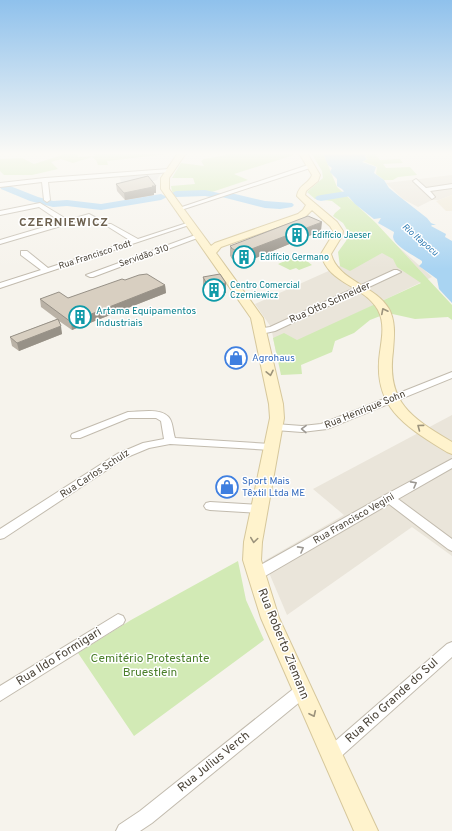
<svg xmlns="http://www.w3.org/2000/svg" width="452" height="831" font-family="Overpass,sans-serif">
<rect width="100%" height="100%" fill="#f6f3ec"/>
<path fill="#eae5da" d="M452,175V195L439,200H432L418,207L403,199L386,183Z
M393,242L432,277L276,352L271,327L255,304Z
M452,415V556L412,527L287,615L264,561L344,515L313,489Z"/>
<path fill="#efe8d6" d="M452,195V211H446L436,201Z"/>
<path fill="#d2eab5" d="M77,153L78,157L95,156L94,153H176L107,161L108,165H98L96,160L92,157L73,163L61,159L51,162L58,169L32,175H4L0,171V159L22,158L34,164L65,154Z
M226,153H294V155L234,174L248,180L212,192L216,194L211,196L192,194L176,196L172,191L171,186L195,184L193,178H172L181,163L204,166L201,161L204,159L226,155Z
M311,153H323L337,187L376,223L452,305V320L448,317L415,319L388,313L370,320L354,333L335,341L332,352L301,365L302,374L281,375L273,338L284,333L297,340L421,283L397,267L393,259L382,253L350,271L340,266L338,252L346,241L349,233L343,223L333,216L335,213L341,208L332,201L315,199L307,192L323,178L322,171Z
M364,153H374L380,160L400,159L403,163L383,164L386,168L410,167L417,175L398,177L393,180H384L376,174L377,167L363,161L368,159L366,157L367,155Z
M299,255L312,265L299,270L296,268L290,270L278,264Z
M238,561L246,600L264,640L134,736L78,653L131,620Z"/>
<path fill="#e5e3e0" d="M161,173L157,180L124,189L119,176Z"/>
<path fill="#a9d4f2" d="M323,153H362L366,154L365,157L367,159L362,162L376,167L374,173L384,180L389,188L400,197L427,218L431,223L436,225H432L431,226L446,234L445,237L452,241V303L439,289L437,279L419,266L422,263V261C415,256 394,246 393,237C393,235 394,234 394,232L378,223L381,218L374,219L355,204L342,189L337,186V179L330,172L332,168L328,165Z"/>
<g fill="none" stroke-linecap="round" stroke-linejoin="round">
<path fill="#a9d4f2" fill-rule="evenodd" d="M5,184L38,197L53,201L67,200L101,204L161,194L167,197L161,200L101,210L67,206L53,207L30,201L1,189L0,186Z
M205,190L223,194L227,193L235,194L265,201L292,203L294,205L292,207L280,209L265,208L222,197L218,198L205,196L176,197L170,194L176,191Z
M347,191L353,194L351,196L321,201L317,200L315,198L317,196L321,195Z"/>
<g stroke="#c2bbae" stroke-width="2">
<path id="minor" d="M311,164L313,165V167L181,210L176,209Z
M169,169L172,171L171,172L48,182L50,200L47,202L44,200L42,182L0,187V183L45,178Z
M416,179L426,188L452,184V188L430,191L435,197L432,199L414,182L413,181Z
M40,203L68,220L89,214L102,221L99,223L88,218L0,244V240L61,222L39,207L0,215V211Z
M187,223L192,224L0,288V283L41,270L21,255V251H27L48,268L131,241L107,226V224H111L138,239Z
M198,234L200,235V237L93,277H90L86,275Z
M394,270H397L401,272L275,331L261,334L257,331L258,329L270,327Z
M452,372V378L327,429L302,432L275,430L270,427L275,424L302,426L321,424Z
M128,412C140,412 163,407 170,419C173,424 173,432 175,438L271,444L276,447L271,450L170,444L149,448L125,458L4,538L0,539V529L117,454L143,443L164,439L161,421L156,418H129L80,438H72L71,436L72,434Z
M452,459V468L398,499L452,539V551L448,549L389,504L260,579L255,580L250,579L249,575L250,571L385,495Z
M210,502L259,505L263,506L265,509L263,512L259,513L210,510L206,509L204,506L206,503Z
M118,614L123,616L125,620L123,624L0,701V686Z
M452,642V657L337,760L331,763L325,760L323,755L325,750L447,644Z
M302,684L307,686L309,691L307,696L152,823L140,831H116L119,825L140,811L297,686Z"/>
</g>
<g stroke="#d6c79b" stroke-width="2">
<path id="secondary" d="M178,153H186L169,178V189L211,246L215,243L298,214L303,210L306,205L297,196C299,184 309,184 312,175L299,153H307L320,175L318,181L306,191L305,195L337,222L343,231L342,236L331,254C338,281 375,285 389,309C396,322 394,337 393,351C386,403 412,418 452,442V454L447,452C405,426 372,407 380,352C382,338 385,323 378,310C364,285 328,284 321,254L332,236L333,231L330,226L312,210L304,218L221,247L216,253L263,318L283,404L284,418L262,542L261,560L279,618L378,831H354L261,618L243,560L244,542L270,418L269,404L251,318L161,189V178Z"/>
</g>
<use href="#minor" fill="#fff" fill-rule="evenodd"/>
<use href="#secondary" fill="#fff3cd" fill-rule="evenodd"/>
</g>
<path fill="#bab2a6" d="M116,184L156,186V193H154V195L125,200L117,191Z
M321,231L241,264L231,258V257L230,256V246Z
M203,277L226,293L208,296L203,288Z
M125,280L165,285L166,293L72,330L59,321L62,334L19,351L12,346L10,337L57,319L41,307L40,299L68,298Z"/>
<path fill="#979187" d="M152,186H156V193H154V195L125,200L124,193Z
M322,222L321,231L241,264V253Z
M226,283V293L208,296V286Z
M165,285L166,293L72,330L71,322Z
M61,326L62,334L19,351L17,343Z"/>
<path fill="#d8cfc1" stroke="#979187" d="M148,176L156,186H152L153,187L124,193L116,184Z
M308,216L322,222L241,253L231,248H232L230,246Z
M147,274L165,285L71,322L40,299L59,292L68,298L122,279L125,280L139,275Z
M220,274L226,283L208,286L203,277Z
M58,319L61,326L17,343L10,337Z"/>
<defs><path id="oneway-chevron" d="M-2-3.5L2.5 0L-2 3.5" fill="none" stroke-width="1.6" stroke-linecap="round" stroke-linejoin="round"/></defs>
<g stroke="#9c937c">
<use href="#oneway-chevron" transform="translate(384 311) rotate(-117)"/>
<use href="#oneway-chevron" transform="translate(270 373) rotate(78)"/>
<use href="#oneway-chevron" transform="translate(420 427) rotate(-143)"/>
<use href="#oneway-chevron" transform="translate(254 540) rotate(98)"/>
<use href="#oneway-chevron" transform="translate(313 714) rotate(65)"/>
</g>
<g stroke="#9c9892">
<use href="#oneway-chevron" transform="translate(304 429) rotate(-179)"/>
<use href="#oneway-chevron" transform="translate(414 484) rotate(-29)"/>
<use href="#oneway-chevron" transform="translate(301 549) rotate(-29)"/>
</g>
<linearGradient id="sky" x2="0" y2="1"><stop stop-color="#8fc1ec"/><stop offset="0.57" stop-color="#fbfaf6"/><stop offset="1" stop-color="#fbfaf6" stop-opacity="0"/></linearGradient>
<rect width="452" height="269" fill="url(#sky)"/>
<defs>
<g id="building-ring" transform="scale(1.15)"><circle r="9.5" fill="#fff" stroke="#0f9aa8" stroke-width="1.5"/><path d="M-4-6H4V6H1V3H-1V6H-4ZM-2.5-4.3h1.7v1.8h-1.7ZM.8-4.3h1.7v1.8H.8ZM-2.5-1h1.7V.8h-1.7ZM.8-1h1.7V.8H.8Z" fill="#0f9aa8"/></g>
<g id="shop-ring" transform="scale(1.15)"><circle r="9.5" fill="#fff" stroke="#3f7fe0" stroke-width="1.5"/><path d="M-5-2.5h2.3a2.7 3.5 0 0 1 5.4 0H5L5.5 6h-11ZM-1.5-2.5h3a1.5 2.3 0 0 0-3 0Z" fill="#3f7fe0"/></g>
</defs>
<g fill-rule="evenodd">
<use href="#building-ring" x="297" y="235"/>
<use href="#building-ring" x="244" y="257"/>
<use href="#building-ring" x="214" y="290"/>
<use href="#building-ring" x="80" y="317"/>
<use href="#shop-ring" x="236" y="358"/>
<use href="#shop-ring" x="227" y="487"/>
</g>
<g text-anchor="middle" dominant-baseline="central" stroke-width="3" stroke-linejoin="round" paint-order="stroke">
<g font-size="9" fill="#0d838f" stroke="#fff" text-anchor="start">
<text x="312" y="235">Edifício Jaeser</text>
<text x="260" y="257">Edifício Germano</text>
<text x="230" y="285">Centro Comercial<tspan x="230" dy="10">Czerniewicz</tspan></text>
</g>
<g font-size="9" font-style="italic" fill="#2e7ab2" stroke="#fff">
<text transform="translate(420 240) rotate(41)">Rio Itapocu</text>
</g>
<g font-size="9" fill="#4b4439" stroke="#fff">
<text transform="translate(95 255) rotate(-18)">Rua Francisco Todt</text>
<text transform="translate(144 256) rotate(-19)">Servidão 310</text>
</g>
<g font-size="10" fill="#4b4439" stroke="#fff">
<text transform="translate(330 303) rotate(-24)">Rua Otto Schneider</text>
<text transform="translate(365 410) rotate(-22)">Rua Henrique Sohn</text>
<text transform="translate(95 474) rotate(-33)">Rua Carlos Schulz</text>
<text transform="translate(354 519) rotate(-30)">Rua Francisco Vegini</text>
</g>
<g font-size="10" fill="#0d838f" stroke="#fff" text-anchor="start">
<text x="96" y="311">Artama Equipamentos<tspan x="96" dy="12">Industriais</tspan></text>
</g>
<g font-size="10" fill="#366cbe" stroke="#fff" text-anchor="start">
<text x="252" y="358">Agrohaus</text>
<text x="242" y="481">Sport Mais<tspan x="242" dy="12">Têxtil Ltda ME</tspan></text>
</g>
<g font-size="12" font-weight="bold" letter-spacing="1" fill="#6e6250" stroke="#fff">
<text x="64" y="223">CZERNIEWICZ</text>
</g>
<g font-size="12" fill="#4b4439" stroke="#fff">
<text transform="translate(283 644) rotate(68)">Rua Roberto Ziemann</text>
<text transform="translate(59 657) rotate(-32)">Rua Ildo Formigari</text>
<text transform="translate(392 701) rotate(-42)">Rua Rio Grande do Sul</text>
<text transform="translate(214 762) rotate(-39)">Rua Julius Verch</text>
</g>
<g font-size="12" fill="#4a7f2a" stroke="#fff">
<text x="150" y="659">Cemitério Protestante<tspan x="150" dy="14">Bruestlein</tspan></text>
</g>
</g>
</svg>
